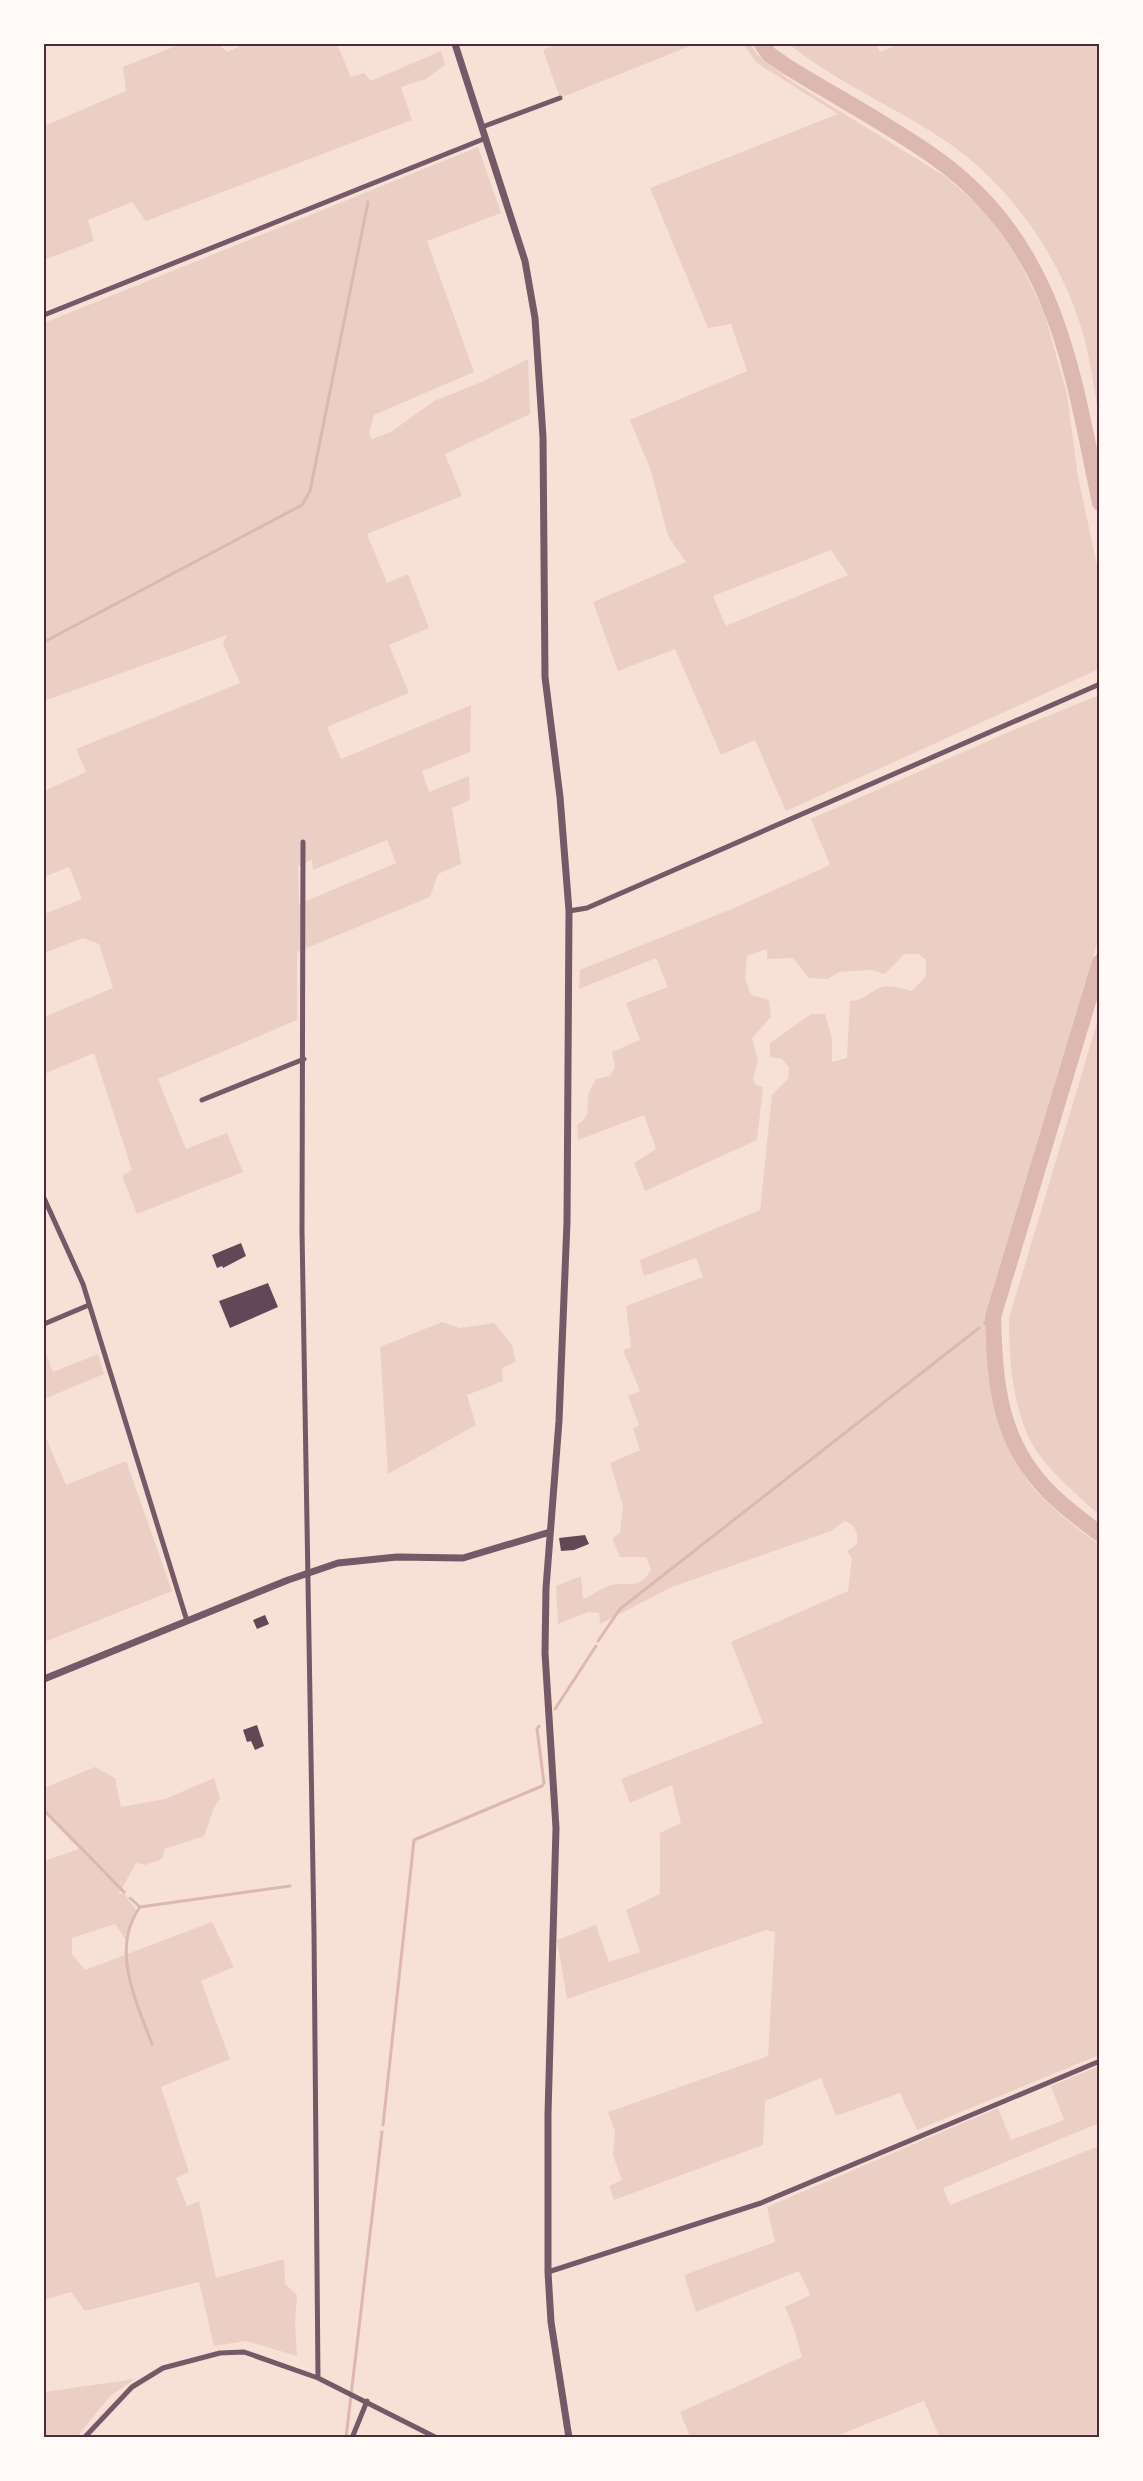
<svg xmlns="http://www.w3.org/2000/svg" width="1143" height="2481" font-family="'Varela Round',sans-serif">
<rect width="100%" height="100%" fill="#f7e1d7"/>
<path fill="#ebcfc5" fill-rule="evenodd" d="M181,44H217L228,52L244,44H337L351,77L364,73L371,81L441,51L445,65L426,79L401,87L412,120L146,221L132,202L88,220L94,241L44,260V126L126,91L123,67Z
M558,44H695L560,98L543,50Z
M743,44H750L757,54L788,79L946,177L987,213L1017,257L1044,312L1067,394L1078,477L1099,575V669L786,811L755,740L721,755L675,649L618,671L593,602L686,562L668,536L651,471L630,420L747,371L731,324L708,328L650,188L838,114L757,63ZM831,550L848,575L726,626L713,596Z
M789,44H876L880,52L899,44H1099V417C1093,383 1089,347 1077,315C1053,247 1007,183 947,142C896,107 837,83 789,44Z
M478,147L501,213L427,241L474,372L374,415L369,434L372,439L391,432L434,401L479,383L528,359L530,414L445,454L462,496L367,534L387,583L408,574L429,628L389,645L409,693L327,727L341,759L471,705L470,752L422,771L429,792L469,776L470,800L452,808L461,864L438,874L430,897L297,952V1020L158,1079L186,1149L227,1133L243,1172L137,1214L122,1176L132,1170L94,1053L44,1074V1017L113,988L99,944L83,938L44,953V914L82,899L69,867L44,877V791L86,772L76,749L240,683L223,644L227,635L44,701V323ZM387,840L396,863L299,904L298,866L312,860L313,870Z
M1099,695V937L985,1330C990,1380 995,1428 1022,1472C1040,1502 1073,1524 1099,1545V2055L917,2130L900,2093L836,2116L821,2078L765,2101L763,2145L614,2200L609,2186L622,2180L613,2155L615,2131L608,2112L768,2056L775,1932L766,1930L567,1999L557,1940L596,1925L609,1962L640,1952L626,1910L660,1894V1833L681,1823L672,1785L630,1803L621,1779L763,1723L731,1642L848,1591L852,1558L847,1551L857,1544C858,1532 856,1526 845,1521L831,1531L672,1587L600,1624L599,1613L588,1612L558,1624L556,1586L581,1576L583,1599C592,1595 600,1589 609,1586C629,1579 636,1593 651,1570L646,1557H620L612,1538L620,1533L623,1506L610,1463L640,1450L633,1429L639,1425L628,1396L640,1391L623,1350L631,1347L626,1306L703,1277L696,1258L644,1276L640,1260L760,1210L772,1095L788,1079L789,1068L782,1059L770,1057V1043L811,1014H825L832,1038V1062L847,1058L850,1001C864,1000 866,995 877,989C888,983 901,988 912,991L926,976V960L918,954H904L885,974L871,970L851,971L839,972L828,979L809,978L793,958L767,959V949L747,956L745,979L751,995L769,1000L771,1017L752,1038L758,1061L753,1079L756,1085L763,1087L757,1140L645,1191L634,1163L656,1149L644,1115L578,1140L577,1125C590,1117 587,1111 588,1098C588,1092 593,1085 596,1079L610,1076L615,1067L612,1052L640,1040L626,1003L668,987L656,958L579,989L580,970L734,908L830,865L811,819L1011,731Z
M1099,1016L1100,1515H1099C1077,1494 1044,1468 1030,1440C1012,1403 1009,1358 1009,1318Z
M442,1322L460,1328L494,1323L512,1345L516,1362L502,1368L503,1381L467,1395L476,1425L388,1474L380,1347Z
M44,1349L53,1372L98,1354L104,1374L44,1399Z
M44,1433L66,1485L126,1461L172,1591L44,1642Z
M95,1767L115,1778L121,1807L165,1799L214,1778L220,1798L214,1808L204,1836L165,1849L162,1859L145,1865L136,1863L119,1894L124,1893L136,1910L126,1940L115,1924L72,1938V1954L85,1970L212,1922L234,1967L201,1981L230,2059L161,2087L189,2172L176,2178L187,2206L199,2201L216,2278L284,2259L285,2284L297,2295L295,2323L297,2356L246,2341L214,2346L199,2282L85,2311L71,2292L44,2300V1861L79,1849L44,1813V1788Z
M1099,2066V2123L943,2188L950,2205L1099,2146V2437H935L939,2436L924,2401L834,2437H690L680,2412L802,2357L794,2329L785,2307L810,2295L799,2271L696,2312L684,2275L775,2242L767,2207L998,2108L1011,2140L1064,2120L1051,2086Z
M135,2379L110,2396L77,2437H44V2392Z"/>
<g fill="none" stroke-linecap="round" stroke-linejoin="round">
<path stroke="#dcb8b0" stroke-width="3" d="M44,642L302,505L310,491L368,202
M985,1323L993,1317
M598,1641L620,1609L979,1328
M555,1709L596,1646
M44,1810L124,1892
M130,1898L140,1907L290,1886
M140,1907C110,1949 136,2001 152,2044
M383,2125L414,1840L542,1786L544,1783L537,1729L539,1726
M346,2438L382,2132"/>
<path stroke="#dcb8b0" stroke-width="16" d="M762,44L769,54L786,66C836,97 890,125 937,159C1057,245 1072,370 1100,503
M1100,962L993,1317C995,1385 999,1442 1050,1493C1065,1508 1083,1521 1100,1534"/>
</g>
<path fill="#644757" d="M241,1243L246,1256L223,1268L222,1266L217,1268L212,1255Z
M268,1283L278,1307L230,1328L219,1301Z
M585,1535L589,1544L574,1550L561,1551L559,1538Z
M265,1615L269,1624L257,1629L253,1620Z
M257,1725L264,1746L255,1750L251,1741L247,1742L243,1730Z"/>
<g fill="none" stroke-linecap="round" stroke-linejoin="round">
<path stroke="#755966" stroke-width="5" d="M482,127L560,98
M44,315L486,138
M303,842L302,1231L314,1932L318,2378
M569,911L587,908L1100,684
M202,1100L304,1059
M44,1198L83,1284L187,1621
M44,1324L89,1305
M548,2272L761,2203L1100,2061
M84,2438L132,2387L163,2368L220,2353L244,2352L318,2378L437,2438
M352,2438L367,2401"/>
<path stroke="#755966" stroke-width="7" d="M455,44L525,261L535,318L543,437L545,677L560,797L569,911L567,1222L559,1421L546,1588L545,1653L556,1828L548,2114V2272L551,2322L569,2438
M44,1679L288,1580L338,1563L397,1557L463,1558L550,1532"/>
</g>
<rect width="1143" height="2481" fill="none" stroke="#fffaf5" stroke-width="90"/>
<rect x="45" y="45" width="1053" height="2391" fill="none" stroke="#4a2c40" stroke-width="2"/>
</svg>
